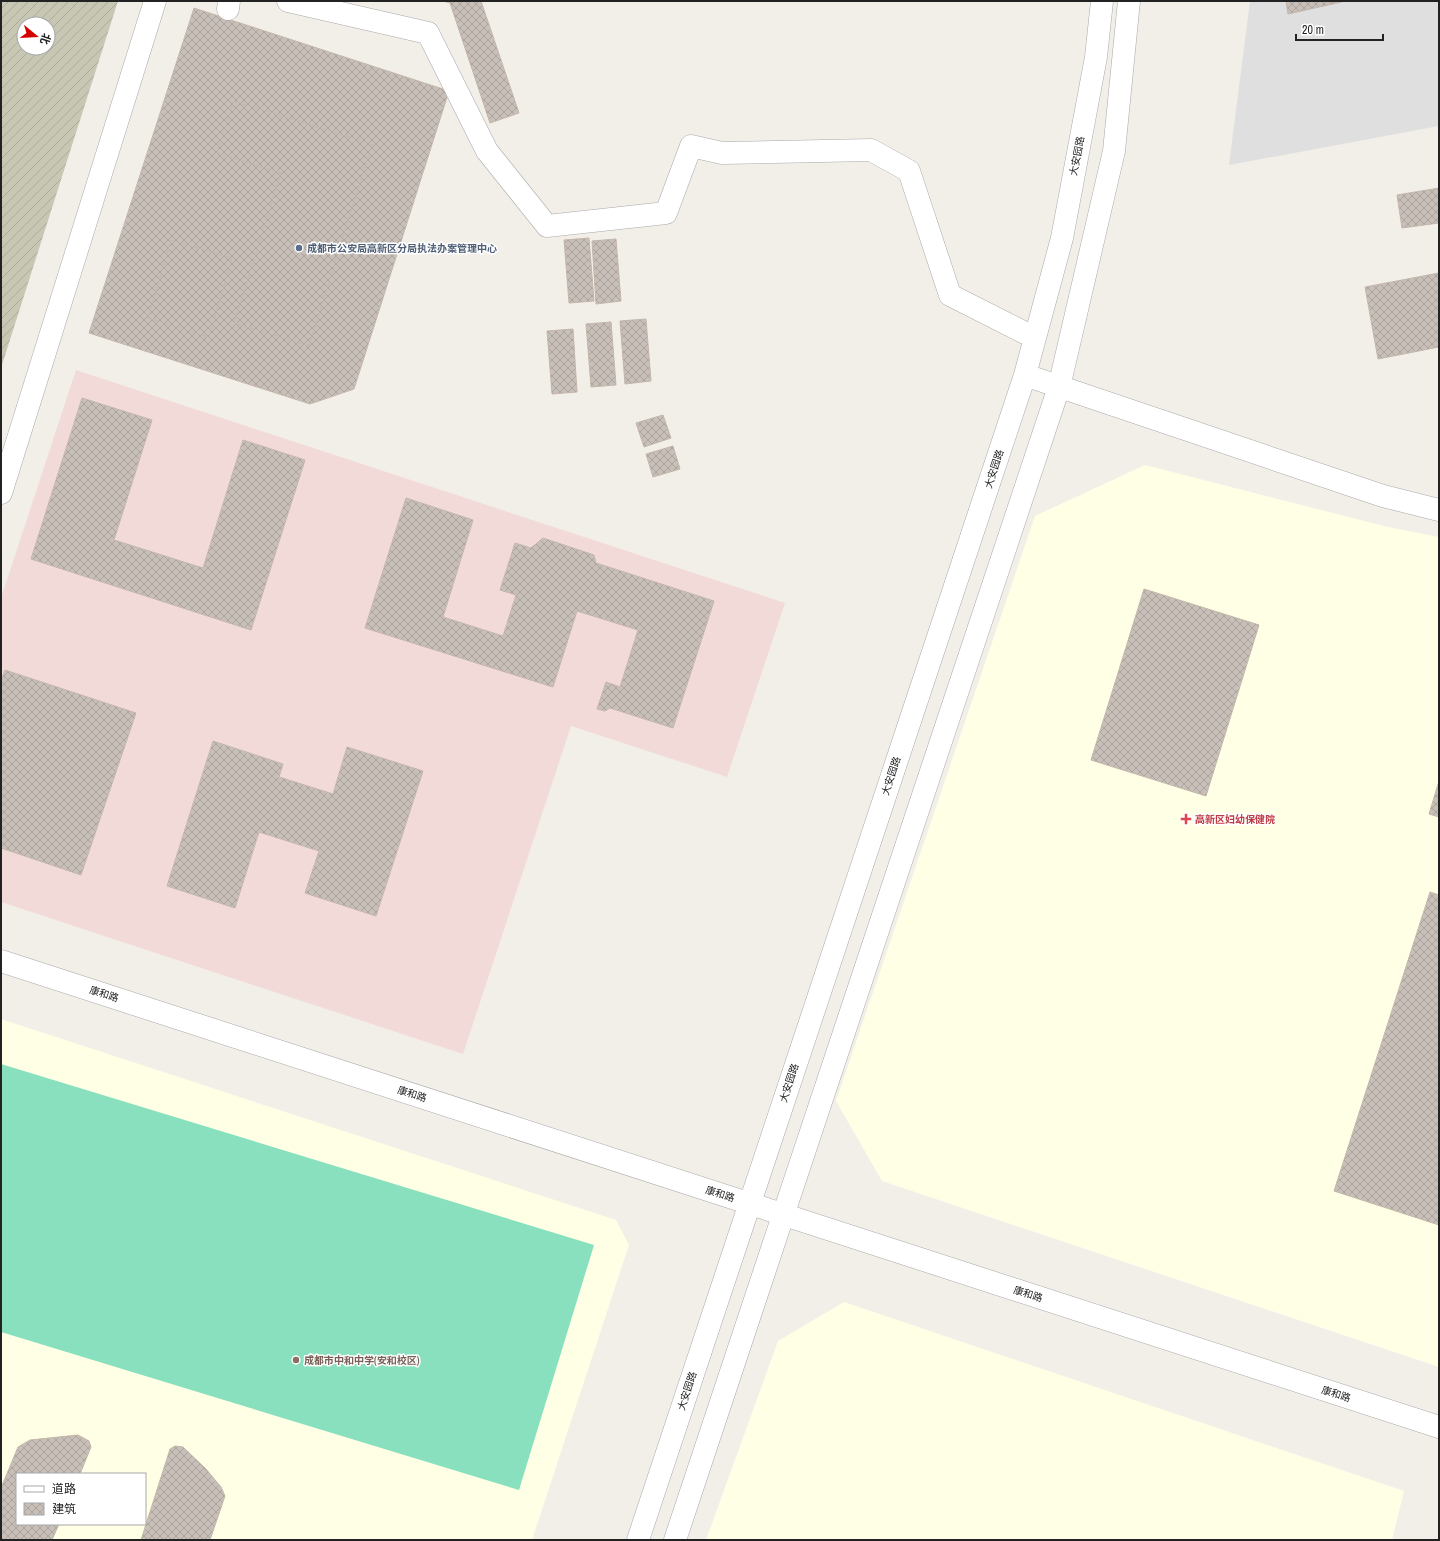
<svg xmlns="http://www.w3.org/2000/svg" width="1440" height="1541" font-family="'Archivo Narrow','Noto Sans SC',sans-serif">
<defs>
<pattern id="construction-furrows" width="10" height="10" patternUnits="userSpaceOnUse"><rect width="10" height="10" fill="#c7c7b4"/><path d="M-1 1l2-2M0 10L10 0M9 11l2-2" fill="none" stroke="#abab9a"/></pattern>
<pattern id="building-cross-hatch" width="8" height="8" patternUnits="userSpaceOnUse"><rect width="8" height="8" fill="#c7bfb8"/><path d="M0 0l8 8M0 8l8-8" fill="none" stroke="#aba49e"/></pattern>
</defs>
<rect width="100%" height="100%" fill="#f2efe9"/>
<path fill="#e0dfdf" d="M1250,1H1439V126L1229,165Z"/>
<path fill="#f2dad9" d="M76,370L785,603L727,777L571,726L463,1054L1,902V598Z"/>
<path fill="#ffffe5" fill-rule="evenodd" d="M1145,465L1388,527L1439,537V1367L882,1181L836,1101L1035,516Z
M1,1019L616,1220L629,1245L532,1540H1ZM17,1474H145V1524H17Z
M844,1302L1404,1491L1392,1540H706L778,1341Z"/>
<path fill="url(#construction-furrows)" fill-rule="evenodd" d="M1,1H118L1,368ZM24,24H48V48H24Z"/>
<path fill="#88e0be" d="M1,1064L594,1245L519,1490L1,1332Z"/>
<path fill="url(#building-cross-hatch)" stroke="#c4b6ab" d="M443,1H481L519,113L490,123L450,3Z
M1286,1H1346L1288,14Z
M194,8L449,91L354,389L310,404L89,333Z
M234,101L372,144L309,346L234,323L281,173L217,153Z
M1439,188V223L1402,228L1397,195Z
M589,238L594,301L569,303L564,240Z
M616,239L621,301L596,304L592,241Z
M171,240L232,258L209,337L148,318Z
M1439,273V347L1378,359L1365,287Z
M646,319L651,381L625,384L620,321Z
M611,322L616,385L591,387L586,324Z
M573,329L577,392L552,394L547,331Z
M82,398L152,420L114,540L203,568L243,440L305,460L251,630L31,559Z
M663,415L671,438L644,447L636,423Z
M673,446L680,469L653,477L646,454Z
M406,498L473,520L443,617L503,636L516,595L500,590L515,543L531,548L543,538L594,555L596,563L714,601L673,728L610,708L605,711L597,709L606,682L620,687L638,630L577,611L553,687L365,628Z
M1144,589L1259,625L1206,796L1091,760Z
M5,670L136,713L81,875L1,848V681Z
M213,741L283,764L279,777L333,794L347,747L423,771L376,916L305,893L319,851L259,832L235,908L167,886Z
M1439,781V817L1429,814Z
M1430,892L1439,895V1225L1334,1191Z
M78,1435L89,1441L91,1447L80,1474H17V1524H59L52,1540H1V1488L18,1447L30,1440Z
M175,1446L183,1447L206,1469L221,1487L225,1496L210,1540H141L170,1449Z"/>
<g fill="none" stroke-linecap="round" stroke-linejoin="round">
<g stroke="#a9a9a9" stroke-width="23">
<path id="minor" d="M288,1L428,33L487,151L547,226L666,213L691,146L722,153L871,150L909,171L950,295L1035,338
M228,9L229,1
M1025,375L1383,496L1439,510
M1,493L155,1
M1,961L1439,1427
M638,1540L1025,375L1062,238L1096,57L1102,1
M675,1540L1059,387L1114,151L1129,1"/>
</g>
<use href="#minor" stroke="#fff" stroke-width="22"/>
</g>
<circle fill="#5c6f8a" stroke="#fff" stroke-width="1.5" cx="299" cy="248" r="4"/>
<path fill="#e0444e" stroke="#fff" stroke-width="1.5" d="M1184 813h4v4h4v4h-4v4h-4v-4h-4v-4h4z"/>
<circle fill="#8d6e63" stroke="#fff" stroke-width="1.5" cx="296" cy="1360" r="4"/>
<g text-anchor="middle" dominant-baseline="central" stroke-width="3" stroke-linejoin="round" paint-order="stroke">
<g font-size="10" fill="#222" stroke="#fff">
<text transform="translate(1077 156) rotate(-79)">大安园路</text>
<text transform="translate(994 469) rotate(-72)">大安园路</text>
<text transform="translate(891 776) rotate(-72)">大安园路</text>
<text transform="translate(104 994) rotate(18)">康和路</text>
<text transform="translate(789 1083) rotate(-72)">大安园路</text>
<text transform="translate(412 1094) rotate(18)">康和路</text>
<text transform="translate(720 1194) rotate(18)">康和路</text>
<text transform="translate(1028 1294) rotate(18)">康和路</text>
<text transform="translate(687 1391) rotate(-72)">大安园路</text>
<text transform="translate(1336 1394) rotate(18)">康和路</text>
</g>
<g font-size="10" font-weight="bold" fill="#4e5e75" stroke="#fff" text-anchor="start">
<text x="307" y="248">成都市公安局高新区分局执法办案管理中心</text>
</g>
<g font-size="10" font-weight="bold" fill="#be3a42" stroke="#fff" text-anchor="start">
<text x="1195" y="819">高新区妇幼保健院</text>
</g>
<g font-size="10" font-weight="bold" fill="#785e54" stroke="#fff" text-anchor="start">
<text x="304" y="1360">成都市中和中学(安和校区)</text>
</g>
</g>
<rect width="1440" height="1541" fill="none" stroke="#222222" stroke-width="4"/>
<rect x="16" y="1473" width="130" height="52" fill="#ffffff" stroke="#a7a7a7"/>
<rect x="24" y="1486" width="20" height="6" fill="#ffffff" stroke="#a7a7a7"/>
<text x="52" y="1493" font-size="12" fill="#222222">道路</text>
<rect x="24" y="1503" width="20" height="12" fill="url(#building-cross-hatch)" stroke="#a7a7a7"/>
<text x="52" y="1513" font-size="12" fill="#222222">建筑</text>
<g transform="translate(36 36) rotate(108)"><circle r="19" fill="#ffffff" stroke="#a7a7a7"/>
<path d="M0-3L7 15L0 10L-7 15Z" fill="#d40000"/>
<text y="-6" font-size="11" font-weight="bold" text-anchor="middle" fill="#222222">北</text>
</g>
<path d="M1296 34v6h87v-6" fill="none" stroke="#222222" stroke-width="2"/>
<text x="1302" y="34" font-size="12" fill="#222222" stroke="#ffffff" stroke-width="3" paint-order="stroke">20 m</text>
</svg>
